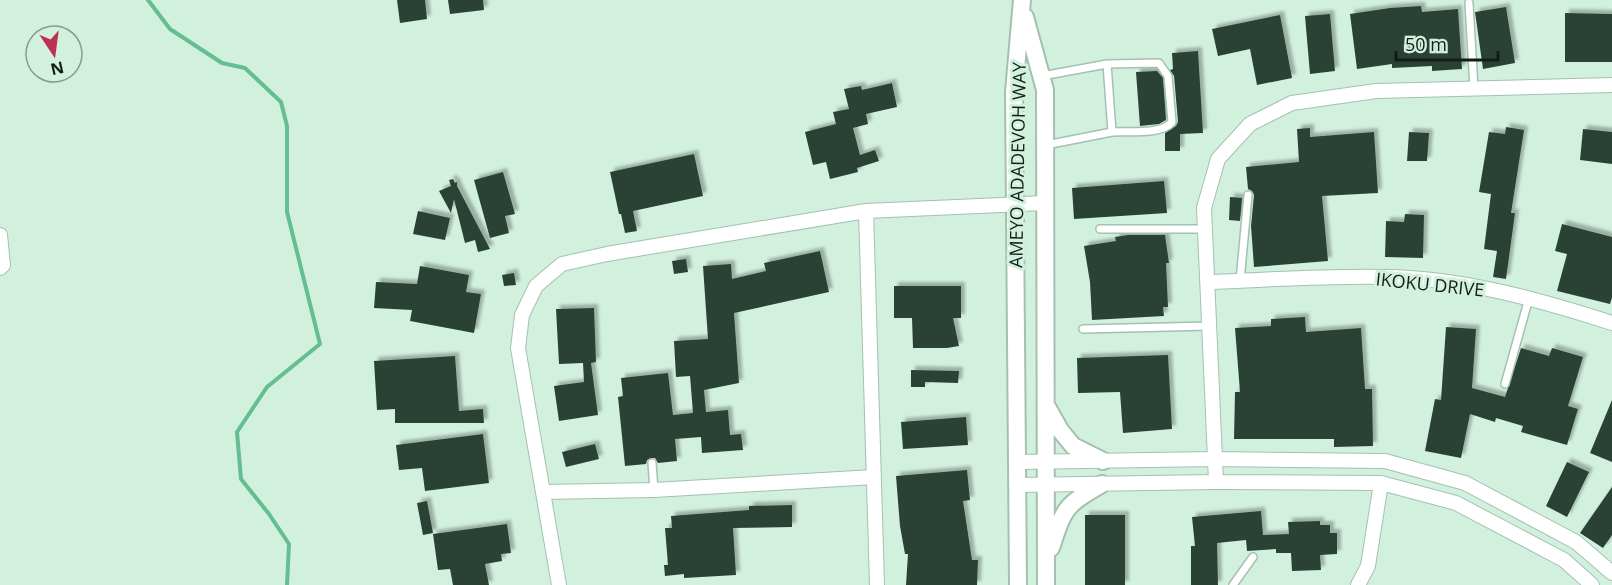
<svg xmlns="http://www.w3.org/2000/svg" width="1612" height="585" font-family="'Open Sans',sans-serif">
<defs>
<filter id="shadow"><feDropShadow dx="4" dy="-4" stdDeviation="1.5" flood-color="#0004"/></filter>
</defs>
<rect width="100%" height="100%" fill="#d2f0de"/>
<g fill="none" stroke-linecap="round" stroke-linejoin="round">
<path stroke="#64be91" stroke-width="4" d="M148,0L170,29L222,63L245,68L281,102L287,126V212L320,344L267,387L237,432L241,479L269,514L289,544L287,585"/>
</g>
<path fill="#294335" filter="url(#shadow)" d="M397,0H425L427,19L400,23Z
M448,0H483L484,10L450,14Z
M1421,6L1422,12L1458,9L1462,69L1432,71V66L1392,68V64L1357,69L1350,14L1390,8Z
M1506,7L1515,63L1483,69L1475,12Z
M1565,13L1612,14V62H1565Z
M1330,14L1335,71L1310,74L1305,16Z
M1280,15L1292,78L1257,85L1250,49L1218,56L1212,29Z
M1198,51L1203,133L1180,134V151H1165V133L1176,126L1178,122L1174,76L1170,70L1173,69L1172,53Z
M1157,71L1163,78L1166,120L1159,124L1140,126L1136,72Z
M892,83L897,107L866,114L868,124L853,128L860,155L875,150L879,161L857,168L858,172L830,179L826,162L813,165L805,132L836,124L833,112L849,109L844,89L861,86L862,90Z
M1506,127L1524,130L1511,213H1515L1506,279L1493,277L1497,251L1484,249L1491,194L1479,192L1489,132L1505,134Z
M1310,128V137L1374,132L1378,193L1322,196L1328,261L1254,267L1251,226L1254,195L1252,191L1248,189L1246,167L1299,162L1297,129Z
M1583,129L1612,132V164L1580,160Z
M1409,132L1429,133L1427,161H1407Z
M694,154L703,196L633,211L637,231L625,233L621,214H619L610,172Z
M503,172L515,214L505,216L509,233L490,238L474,180Z
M453,179L455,183L457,182V186L490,249L478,252L475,240L465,243L454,199L451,213L439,191L451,186L449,180Z
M1164,181L1167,213L1074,219L1072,188Z
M1230,197L1242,198L1240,221L1229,220Z
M418,211L450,218L445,240L413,234Z
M1405,214L1424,215L1423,258L1385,257L1386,221L1404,222Z
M1562,224L1612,237V297L1610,304L1557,291L1567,254L1555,251Z
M1128,235H1165L1169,263H1166L1168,307H1163L1164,316L1092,320L1090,282L1084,246L1116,241L1115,237Z
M820,251L829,292L734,313L739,383L704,390L706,412L728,410L730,435L741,434L743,450L702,453L701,437L675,439L677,461L658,463L655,458H651L647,460L646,464L625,466L618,397L623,396L621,378L668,373L673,415L693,413L690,376L676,377L674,341L708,339L703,266L731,264L732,279L766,271L764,263Z
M686,259L688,272L674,274L672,261Z
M420,266L469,275L466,292L481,294L474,333L410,321L412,310L374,308L376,282L417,284Z
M514,273L516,285L504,286L502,275Z
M894,286H961V318H953L959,346L947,348H913L912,318H894Z
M594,308L596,362L591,363L598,415L559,421L554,386L584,382L583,363L559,364L556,309Z
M1305,317L1306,332L1361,328L1365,389H1372L1373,446L1334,447V439H1234L1235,392H1240L1235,328L1271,326V319Z
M1446,327L1476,329L1472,388L1505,397L1521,348L1549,356L1552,348L1583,357L1568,406L1578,409L1567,445L1521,432L1523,426L1496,418L1495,422L1470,414L1461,458L1425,451L1435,399L1441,400Z
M1168,355L1172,429L1123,433L1120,392L1078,393L1077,358Z
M455,356L459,411L483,409L484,423H395V409L377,410L374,361Z
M911,370L959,371L958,383L925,382V387H911Z
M1612,400V462L1590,453Z
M966,417L968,445L903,449L901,422Z
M483,434L489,483L425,491L422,468L399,470L396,445Z
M595,444L599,459L566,467L562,452Z
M1567,462L1589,472L1567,517L1546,506Z
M967,470L970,500L963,501L972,560H978L977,585H906L908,554H905L900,526L896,476Z
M1612,487V535L1603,548L1580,533Z
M427,501L433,533L423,535L417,503Z
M792,505V527L733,528L736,575L684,578V574L665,576L664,565H668L665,528H672L671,516L749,510V506Z
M1261,511L1263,535L1289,534L1288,522L1320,521V525H1330V533H1337V554L1320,555L1321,570L1292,571L1291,553H1276V549L1247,551L1246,540L1217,543L1218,585H1191V546H1195L1192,517Z
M1085,515H1125V585H1085Z
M507,524L511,553L501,554L502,561L485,564L489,585H453L450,569L438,570L433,534Z"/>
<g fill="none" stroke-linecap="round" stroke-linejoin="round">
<g stroke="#a4c1b0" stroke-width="10">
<path id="service" d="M1469,3L1474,89
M1107,64L1159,63L1168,76L1172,122C1162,135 1128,131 1112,132
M1042,76L1107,64L1112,132L1046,145
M1100,229H1205
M1240,281L1248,195
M1083,329L1210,326
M1505,384L1529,298
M652,463L654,490
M1233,585L1253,557"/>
</g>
<g stroke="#a4c1b0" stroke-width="16">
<path id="minor" d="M866,211L877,585
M0,235L3,265L0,268
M1208,282C1268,280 1329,275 1390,277C1466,279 1540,300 1612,323
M1017,462L1216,459L1385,461L1465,483L1576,542L1612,573
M1216,482L1204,208L1218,159L1250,124L1292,103L1376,91L1612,85
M1017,485L1216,482L1381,483L1456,503L1564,560L1592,585
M543,492L654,490L874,477
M559,585L518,348L522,315L536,286L562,264L607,254L866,211L1045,203
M1358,585L1368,566L1381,483"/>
</g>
<g stroke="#a4c1b0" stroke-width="20">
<path id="tertiary" d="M1025,17L1045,90L1046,585
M1046,405L1060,430L1073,446L1103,461
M1051,548C1064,508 1065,505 1102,484
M1018,585L1014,92L1022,0"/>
</g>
<use href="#service" stroke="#fff" stroke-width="7"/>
<use href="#minor" stroke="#fff" stroke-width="14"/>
<use href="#tertiary" stroke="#fff" stroke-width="16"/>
</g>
<g text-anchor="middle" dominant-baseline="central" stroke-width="6" stroke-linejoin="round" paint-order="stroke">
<g font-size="18" fill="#121d17" stroke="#d2f0de">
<text transform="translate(1017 165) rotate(-89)">AMEYO ADADEVOH WAY</text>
<text transform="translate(1430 284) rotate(6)">IKOKU DRIVE</text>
</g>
</g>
<g transform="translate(54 54) rotate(167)"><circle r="28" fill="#d2f0de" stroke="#859c8e" stroke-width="1.5"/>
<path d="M0-4.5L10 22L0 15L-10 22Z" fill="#bf2f54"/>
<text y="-9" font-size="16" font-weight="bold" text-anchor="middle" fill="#121d17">N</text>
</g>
<path d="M1396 51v9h102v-9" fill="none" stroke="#121d17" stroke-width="3"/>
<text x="1405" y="51" font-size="18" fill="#121d17" stroke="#d2f0de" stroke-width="4.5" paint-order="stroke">50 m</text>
</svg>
